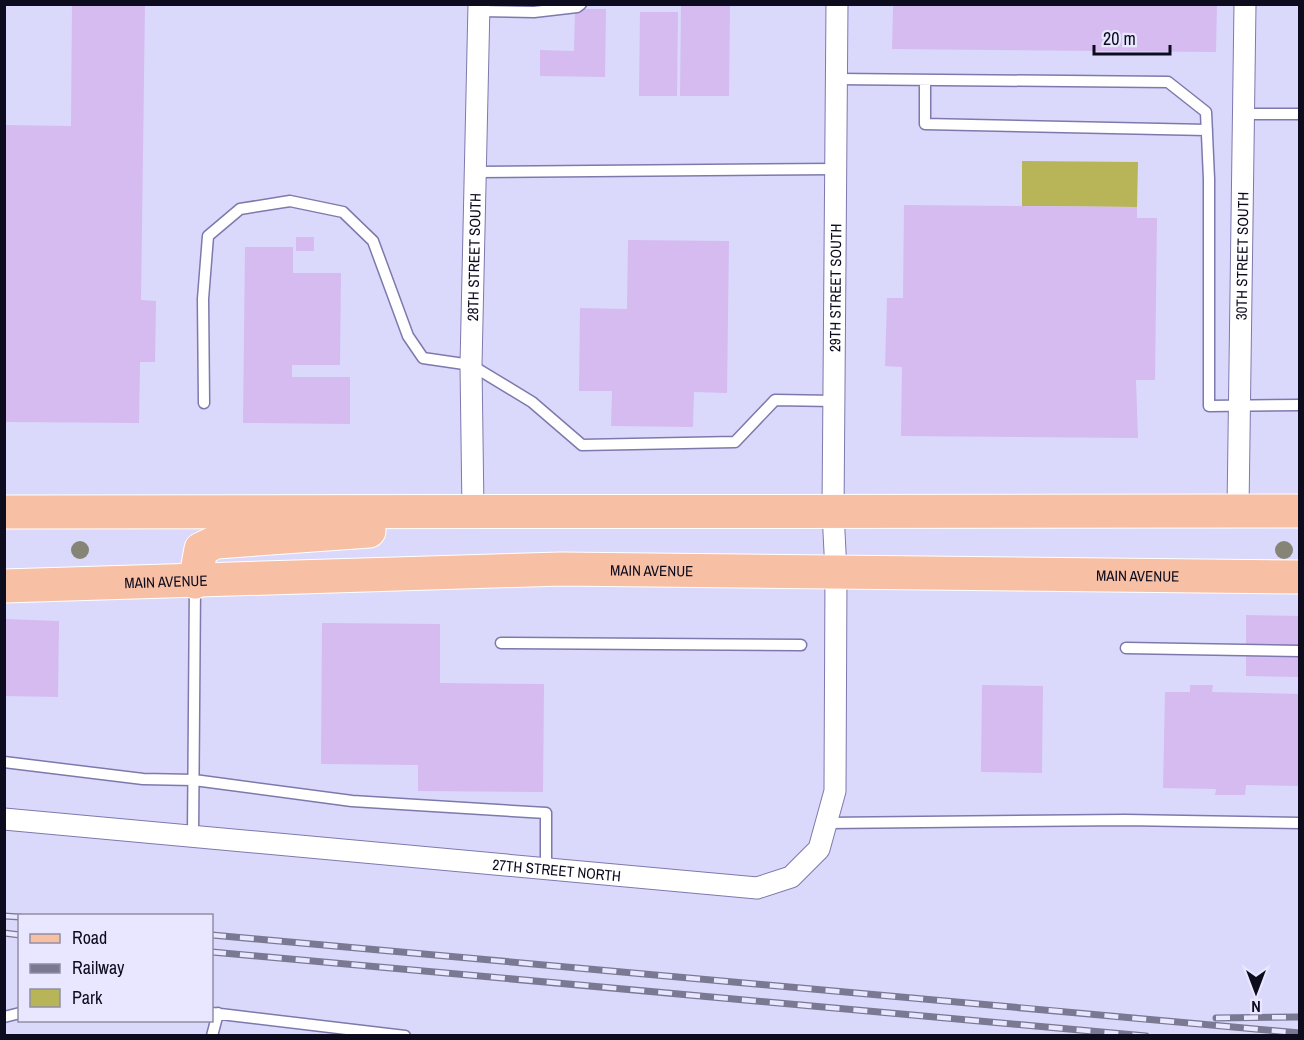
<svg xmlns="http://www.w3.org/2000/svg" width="1304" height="1040" font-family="'Archivo Narrow',sans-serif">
<rect width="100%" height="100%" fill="#dad9fb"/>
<path fill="#b8b458" d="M1022,161L1138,162L1137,207L1022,206Z"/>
<path fill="#d5bbf0" d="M72,4H145L141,300L156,301L155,362H140L139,423L4,422V125L71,126Z
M681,4H730L729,96H680Z
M896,4H1217L1216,52L892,49L893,7Z
M575,9H606L605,77L540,76V50L574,51Z
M640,12H678L677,96H639Z
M904,205L1137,207V218H1157L1155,380H1136L1138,438L901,436L902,367L885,366L887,298H903Z
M296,237H314V251H296Z
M628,240L729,241L727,393L694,392L693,427L611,426L612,391H579L580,308L627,309Z
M245,247H293V273H341L340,365H292V377H350V424L243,423Z
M1246,615L1300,616V677L1246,676Z
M5,619L59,621L58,697L5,696Z
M322,623L440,624V683L544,684L543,792L418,791V765L321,764Z
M982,685L1043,686L1042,773L981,772Z
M1190,685H1213L1212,692L1300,694V786L1246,785L1245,795H1215L1216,789L1163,788L1165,692H1190Z"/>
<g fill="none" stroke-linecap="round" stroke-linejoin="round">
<g stroke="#7d79ad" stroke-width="13">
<path id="lane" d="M479,11L534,12L577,7L581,4
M837,79L1168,82L1206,112L1209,179V406L1300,405
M925,80V124L1207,130
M1245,114H1300
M476,172L836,169
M204,403L203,299L208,236L240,209L290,201L343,212L373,241L408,336L423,358L471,365L532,402L582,445L735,442L775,400L834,401
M501,643L801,645
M1126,648L1300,651
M4,762L143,779L194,780L352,801L546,813V869
M827,823L1125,820L1300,823
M193,836L195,585
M212,1013L405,1036
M4,1017L20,1013
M212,1036L218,1013"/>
</g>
<g stroke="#7d79ad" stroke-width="23">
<g id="street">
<path id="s1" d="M1238,510L1245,4"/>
<path id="s2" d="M473,511L471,365L479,4"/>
<path id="s3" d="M4,819L757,888L791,877L819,849L835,791L836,572L833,512L837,4"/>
</g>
</g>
<g stroke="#fff" stroke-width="35">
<g id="primary">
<path d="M4,512L1300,511"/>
<path d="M195,582L201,549L216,542L369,531"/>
<path id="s4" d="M4,586L561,569L1300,577"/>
</g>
</g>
<use href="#lane" stroke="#fff" stroke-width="10"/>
<use href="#street" stroke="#fff" stroke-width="21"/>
<use href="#primary" stroke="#f7bfa3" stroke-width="33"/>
<g stroke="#7a7893" stroke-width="7">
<path id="rail" d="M4,916L20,917
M4,933L20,935
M212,935L1300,1033
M212,952L1146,1036
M1216,1018L1300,1017"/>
</g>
<use href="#rail" stroke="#e8e7ff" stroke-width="4.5" stroke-dasharray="14" stroke-linecap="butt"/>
</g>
<g fill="#868474">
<circle cx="80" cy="550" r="9"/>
<circle cx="1284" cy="550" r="9"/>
</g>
<g text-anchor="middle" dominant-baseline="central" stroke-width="6" stroke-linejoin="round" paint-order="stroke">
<g font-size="15" fill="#0d0b1e" stroke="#e8e7ff">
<text stroke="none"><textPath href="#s1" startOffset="254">30TH STREET SOUTH</textPath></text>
<text stroke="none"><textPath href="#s2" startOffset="254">28TH STREET SOUTH</textPath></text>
<text stroke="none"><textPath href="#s3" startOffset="1395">29TH STREET SOUTH</textPath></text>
<text stroke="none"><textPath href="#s4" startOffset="648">MAIN AVENUE</textPath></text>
<text stroke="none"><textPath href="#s4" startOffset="1134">MAIN AVENUE</textPath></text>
<text stroke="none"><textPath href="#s4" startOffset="162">MAIN AVENUE</textPath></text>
<text stroke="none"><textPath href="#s3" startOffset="555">27TH STREET NORTH</textPath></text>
</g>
</g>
<rect width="1304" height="1040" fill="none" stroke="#0d0b1e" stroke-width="12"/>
<rect x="18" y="914" width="195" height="108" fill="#e8e7ff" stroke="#908fa5" stroke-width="1.5"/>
<rect x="30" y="934" width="30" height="9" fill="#f7bfa3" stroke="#908fa5" stroke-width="1.5"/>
<text x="72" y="944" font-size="18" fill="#0d0b1e">Road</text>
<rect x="30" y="964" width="30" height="9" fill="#7a7893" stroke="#908fa5" stroke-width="1.5"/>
<text x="72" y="974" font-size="18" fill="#0d0b1e">Railway</text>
<rect x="30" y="989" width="30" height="18" fill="#b8b458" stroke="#908fa5" stroke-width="1.5"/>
<text x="72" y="1004" font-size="18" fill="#0d0b1e">Park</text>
<g transform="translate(1256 992) rotate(180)" stroke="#e8e7ff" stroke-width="4.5" paint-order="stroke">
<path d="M0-4.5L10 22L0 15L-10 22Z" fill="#0d0b1e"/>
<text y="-9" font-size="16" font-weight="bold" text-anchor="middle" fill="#0d0b1e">N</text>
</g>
<path d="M1094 45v9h76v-9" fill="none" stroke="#0d0b1e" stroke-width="3"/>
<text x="1103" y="45" font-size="18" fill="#0d0b1e" stroke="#e8e7ff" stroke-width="4.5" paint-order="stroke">20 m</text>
</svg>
